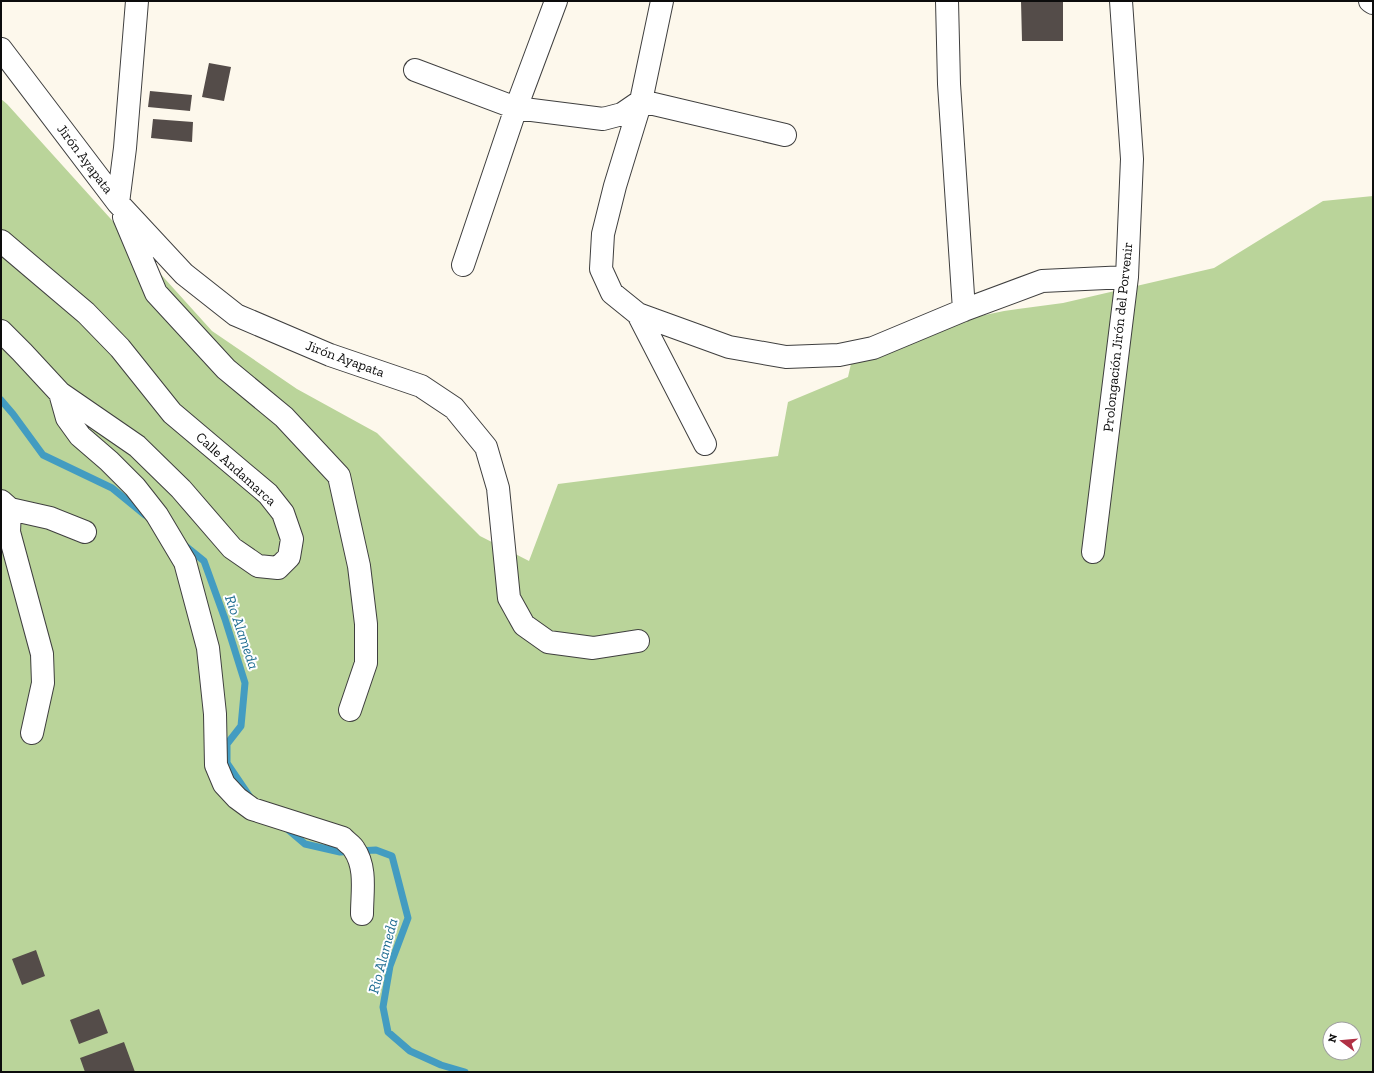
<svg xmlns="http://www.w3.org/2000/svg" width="1374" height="1073" font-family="'Zilla Slab',serif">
<rect width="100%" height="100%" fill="#fdf8ec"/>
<path fill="#bad49a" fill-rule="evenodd" d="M1,99L7,104L212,331L297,389L377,433L480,536L529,561L558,484L778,456L788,402L848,377L856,342L1004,311L1063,303L1214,268L1323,201L1373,196V1072H1ZM1330,1029H1354V1053H1330Z"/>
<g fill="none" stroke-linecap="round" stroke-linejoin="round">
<path stroke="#439cc1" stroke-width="7" d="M1,400L13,414L43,455L112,488L145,515
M183,544L204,561L225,619L245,683L241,726L227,744V763L250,797
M285,827L305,844L340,852L376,850L392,856L408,918L390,966L383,1007L388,1032L410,1051L441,1065L465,1072"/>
</g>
<path fill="#544c49" d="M1021,1H1063V41H1022Z
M209,63L231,67L224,101L202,97Z
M150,91L192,95L190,111L148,107Z
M153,119L193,122L192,142L151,138Z
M36,950L45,976L22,985L12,959Z
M99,1009L108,1033L79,1044L70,1020Z
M124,1042L135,1072H85L80,1058Z"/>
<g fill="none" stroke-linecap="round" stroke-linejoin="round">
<g stroke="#3f3f3f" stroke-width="24">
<path id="minor" d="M662,1L641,101L615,186L603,234L601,269L612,293L638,314L729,347L786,357L839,355L873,348L964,310L1042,281L1127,277
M947,1L949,84L964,310
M1370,1L1373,3
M1,49L118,203L184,274L236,315L330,355L421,386L454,408L486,447L498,488L509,598L524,625L548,642L593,648L638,641
M415,70L516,108L603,119L622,114L641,101L785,135
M118,203L125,148L137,1
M124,217L156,293L226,369L284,417L339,476L359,566L366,624V663L350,710
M1,241L86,313L120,348L172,413L268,494L283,513L292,539L289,557L278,568L258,566L232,548L181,489L137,446L60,393L22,352L1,331
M463,265L516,108L556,1
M638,314L705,444
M60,393L67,418L80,436L109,461L135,487L157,515L185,562L208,648L215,714L216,765L224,784L237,798L252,809L343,838C346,842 352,845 354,849C367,868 362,892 362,914
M1,501L10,509L9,532L42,654L43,683L32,733
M10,509L50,518L85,532
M1093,552L1127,277L1132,159L1121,1"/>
</g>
<use href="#minor" stroke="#fff" stroke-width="22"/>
</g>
<g text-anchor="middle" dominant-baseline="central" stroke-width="4" stroke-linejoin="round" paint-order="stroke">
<g font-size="14" fill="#0c0c0c" stroke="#fff">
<text transform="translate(85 159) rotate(53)">Jirón Ayapata</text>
<text transform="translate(1118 337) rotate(-84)">Prolongación Jirón del Porvenir</text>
<text transform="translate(345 359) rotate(20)">Jirón Ayapata</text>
<text transform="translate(236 469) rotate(42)">Calle Andamarca</text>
</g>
<g font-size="15" font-style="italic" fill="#206d92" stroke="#fff">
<text transform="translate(242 632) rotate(71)">Rio Alameda</text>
<text transform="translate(383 956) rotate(-75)">Rio Alameda</text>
</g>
</g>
<rect width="1374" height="1073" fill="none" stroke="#0c0c0c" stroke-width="4"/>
<g transform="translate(1342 1041) rotate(286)"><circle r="19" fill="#ffffff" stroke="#9e9e9e"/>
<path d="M0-3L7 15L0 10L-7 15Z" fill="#b03044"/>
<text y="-6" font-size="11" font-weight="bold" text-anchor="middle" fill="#0c0c0c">N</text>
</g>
</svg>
